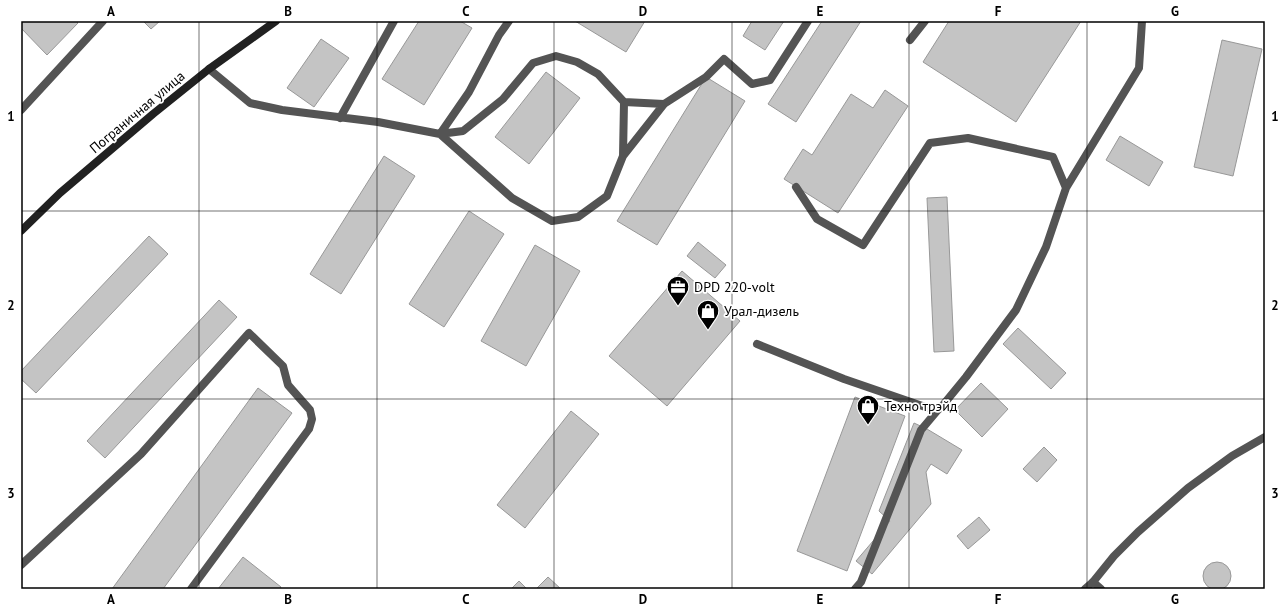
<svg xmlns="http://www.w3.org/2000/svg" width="1286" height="610" font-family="'PT Sans',sans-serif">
<rect width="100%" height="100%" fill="#fff"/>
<path fill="#c4c4c4" stroke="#989898" d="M21,21H76L78,23L47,55L21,28Z
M143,21H160L151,29Z
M419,21H460L472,28L424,105L382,79Z
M575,21H645L626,52Z
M752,21H784L765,50L743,36Z
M822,21H861L796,122L768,104Z
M949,21H1081L1016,122L923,62Z
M321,39L349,58L314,107L287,88Z
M1222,40L1262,49L1233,176L1194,167Z
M546,72L580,98L529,164L495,137Z
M706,77L745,101L657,245L617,221Z
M885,90L908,106L838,213L784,179L803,149L812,155L851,94L873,108Z
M1120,136L1163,162L1149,186L1106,160Z
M384,156L415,176L341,294L310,274Z
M947,197L954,351L934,352L927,198Z
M469,211L504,234L444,327L409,304Z
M149,236L168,254L36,393L21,379V371Z
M698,242L726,265L715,278L687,256Z
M535,245L580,271L526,366L481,341Z
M682,271L740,321L667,406L609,356Z
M219,300L237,317L105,458L87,441Z
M1018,328L1066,373L1051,389L1003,344Z
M981,383L1008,409L982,437L955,410Z
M258,388L292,413L163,589H112Z
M855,397L905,416L847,571L797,551Z
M571,411L599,434L525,528L497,505Z
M914,423L927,429L962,450L947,474L931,464L926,472L931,504L872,574L856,561L890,521L879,511Z
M1044,447L1057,460L1037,482L1023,469Z
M979,517L990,530L968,549L957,536Z
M243,557L281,587L280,589H218Z
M1203 576a14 14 0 1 1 28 0a14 14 0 1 1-28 0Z
M548,577L561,589H536Z
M519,581L527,589H511Z"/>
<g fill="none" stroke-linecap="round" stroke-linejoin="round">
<path stroke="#545454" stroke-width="8" d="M910,40L925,21
M209,69L250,103L282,110L378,122L440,134L512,198L552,221L578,217L607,196L623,156L664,104L706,77L724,59L752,84L770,80L808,21
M624,102L664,104
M21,110L103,21
M340,118L394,21
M440,134L463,131L503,99L533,63L556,56L577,62L598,74L624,102L623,156
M440,134L469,92L499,35L509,21
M796,187L817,219L863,245L930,143L968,138L1053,157L1066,188L1046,247L1016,310L966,377L943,405L937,411L921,430L861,582L855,589
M1066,188L1139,68L1142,21
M757,344L844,379L937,411
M21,565L141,454L249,333L283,366L288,385L310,410L312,419L309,429L191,589
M1093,582L1101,589"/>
<path stroke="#545454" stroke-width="8" d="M1085,589L1093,582L1114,556L1138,532L1188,488L1232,456L1265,437"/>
<path stroke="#212121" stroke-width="8" d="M21,231L60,193L153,114L209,69L276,21"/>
</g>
<path fill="none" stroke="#000" stroke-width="1" stroke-opacity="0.55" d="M199,21V589M377,21V589M554,21V589M732,21V589M909,21V589M1087,21V589M21,211H1265M21,399H1265"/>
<defs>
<g id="office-pin" transform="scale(1.15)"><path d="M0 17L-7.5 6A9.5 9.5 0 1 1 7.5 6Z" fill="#000" stroke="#fff"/><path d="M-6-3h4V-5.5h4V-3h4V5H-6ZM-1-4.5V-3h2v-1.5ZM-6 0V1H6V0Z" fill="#fff"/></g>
<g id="shop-pin" transform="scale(1.15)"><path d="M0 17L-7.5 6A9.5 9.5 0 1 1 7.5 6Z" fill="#000" stroke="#fff"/><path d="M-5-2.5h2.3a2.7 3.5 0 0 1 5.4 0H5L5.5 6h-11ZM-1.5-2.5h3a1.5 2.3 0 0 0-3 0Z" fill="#fff"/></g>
</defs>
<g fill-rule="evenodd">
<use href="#office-pin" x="678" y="287"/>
<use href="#shop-pin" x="708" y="311"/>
<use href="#shop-pin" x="868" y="406"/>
</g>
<g text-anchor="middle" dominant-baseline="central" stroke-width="3.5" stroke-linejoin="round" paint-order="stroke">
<g font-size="14" fill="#000" stroke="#fff">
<text transform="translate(137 112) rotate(-40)">Пограничная улица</text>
</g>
<g font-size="14" fill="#000" stroke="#fff" text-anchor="start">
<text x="694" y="287">DPD 220-volt</text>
<text x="724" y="311">Урал-дизель</text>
<text x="884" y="406">Техно трэйд</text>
</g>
</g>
<rect width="1286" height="610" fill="none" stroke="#ffffff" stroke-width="44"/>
<rect x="22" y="22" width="1242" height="566" fill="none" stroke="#000" stroke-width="1.5"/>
<g font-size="13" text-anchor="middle" font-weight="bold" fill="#000">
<text x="111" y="16">A</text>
<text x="288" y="16">B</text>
<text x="466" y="16">C</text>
<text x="643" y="16">D</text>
<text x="820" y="16">E</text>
<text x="998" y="16">F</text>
<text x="1175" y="16">G</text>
<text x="11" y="121">1</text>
<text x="1275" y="121">1</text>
<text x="11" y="310">2</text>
<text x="1275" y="310">2</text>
<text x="11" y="498">3</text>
<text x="1275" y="498">3</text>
<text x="111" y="604">A</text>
<text x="288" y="604">B</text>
<text x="466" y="604">C</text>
<text x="643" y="604">D</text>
<text x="820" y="604">E</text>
<text x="998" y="604">F</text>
<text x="1175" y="604">G</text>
</g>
</svg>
